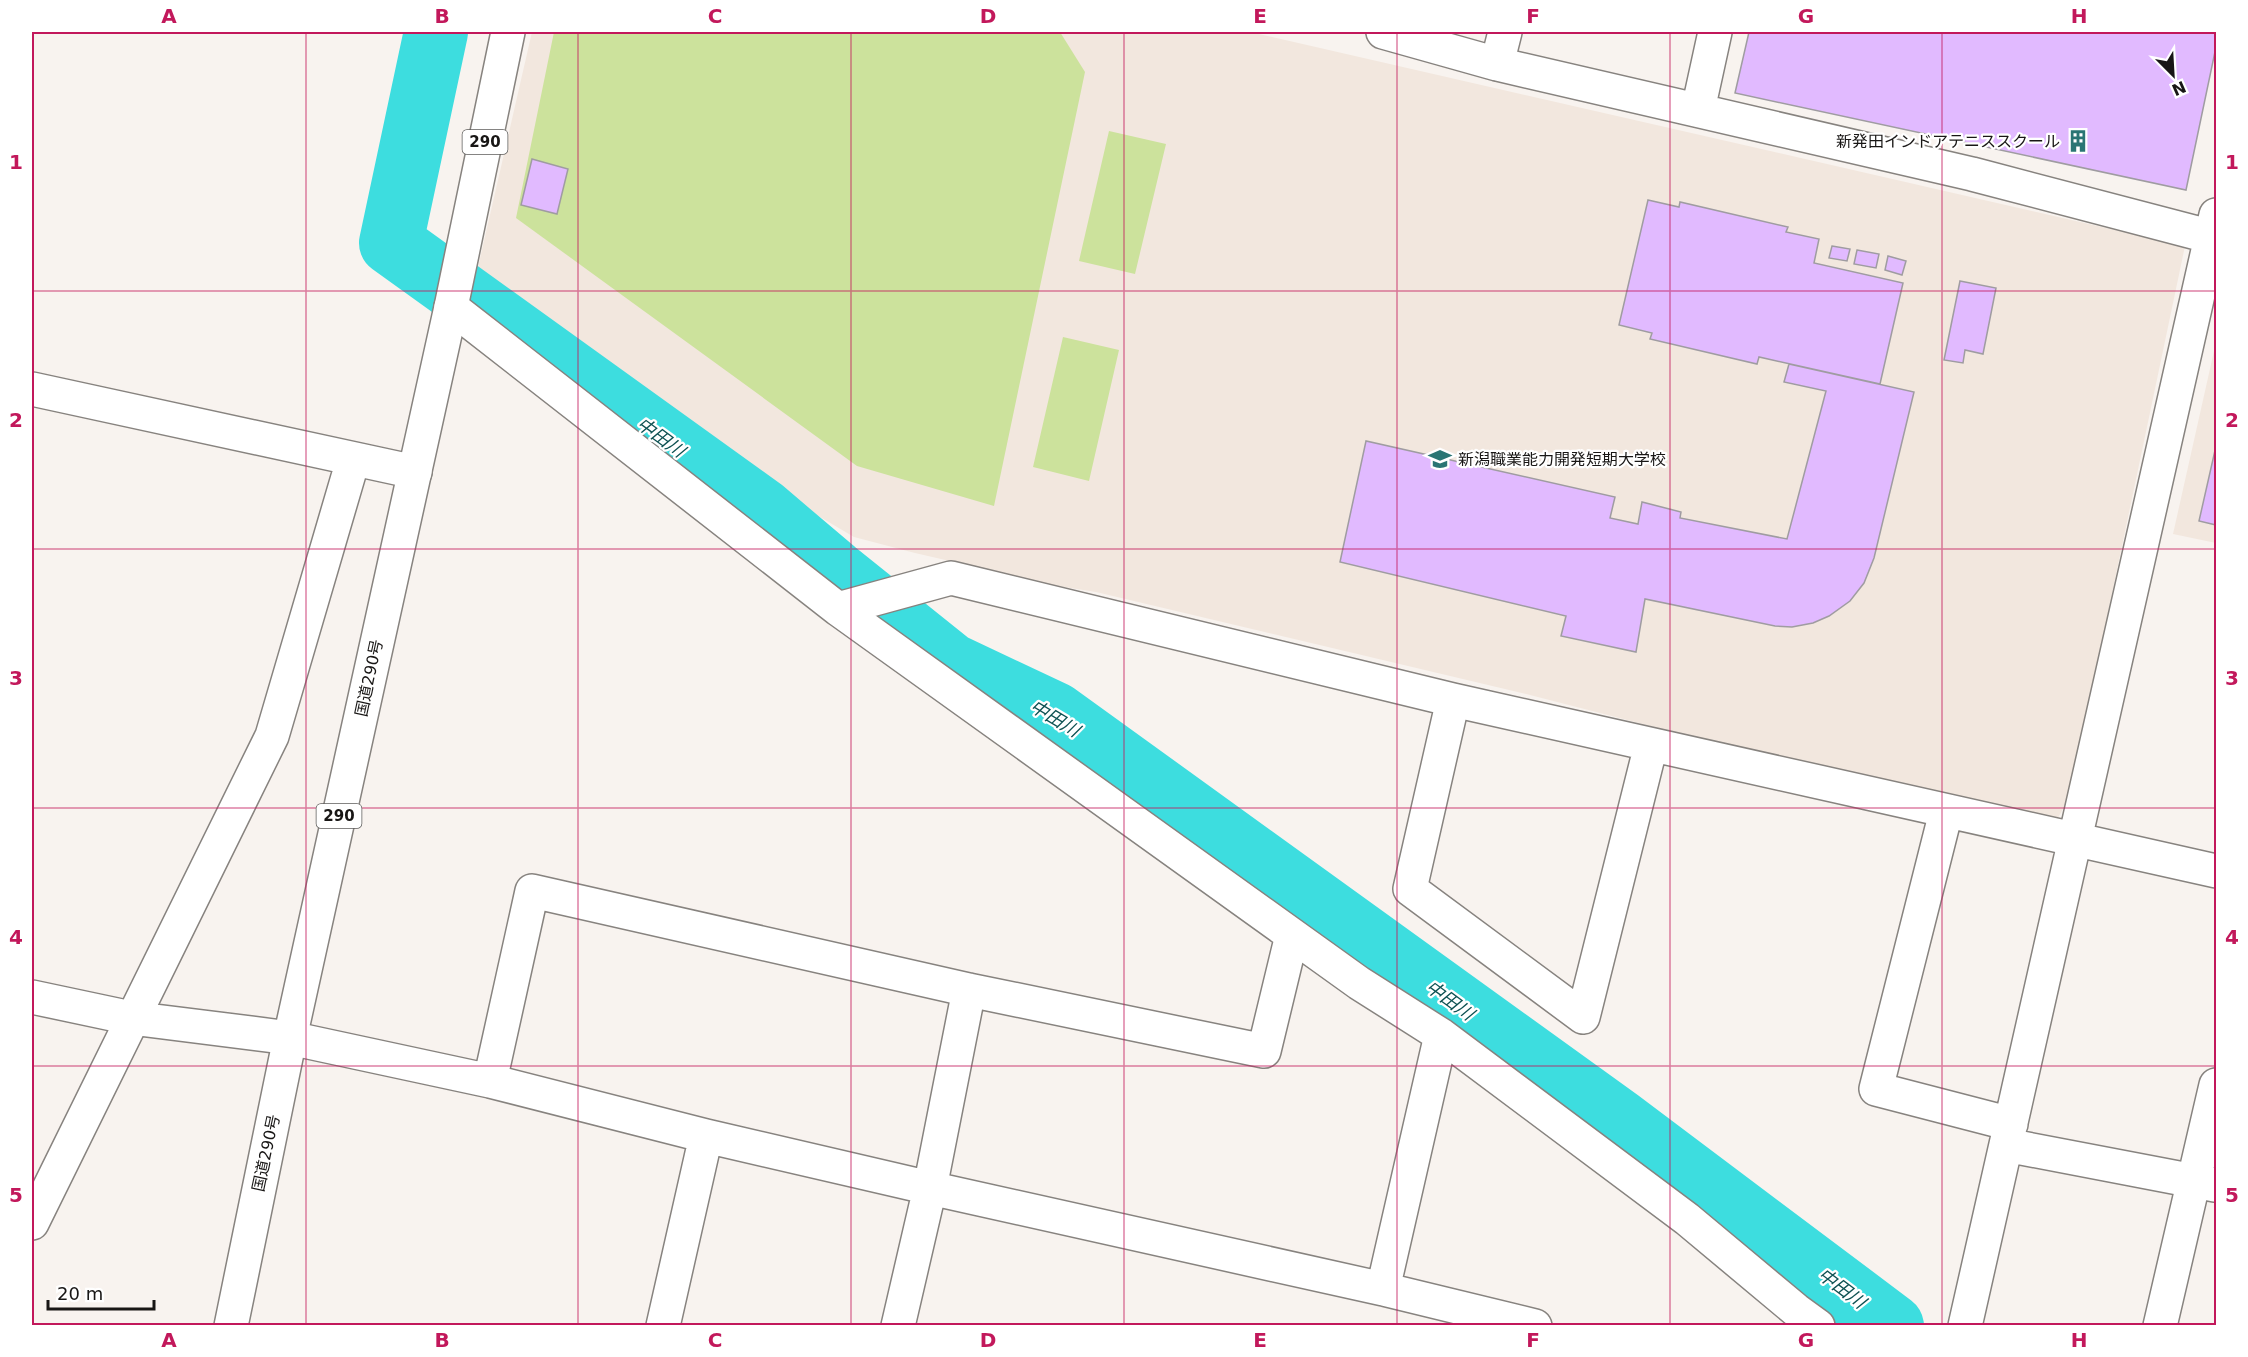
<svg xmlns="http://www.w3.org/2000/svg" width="2248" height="1357" font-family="'DejaVu Sans','Noto Sans JP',sans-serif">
<rect width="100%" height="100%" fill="#f8f3ef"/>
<path fill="#f2e7de" d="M532,32H1250L2185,246L2069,798L2054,825L1798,764L1530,695L1096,592L1058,586L915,553L854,537L815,514L661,403L476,276Z
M2216,342V543L2173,534Z"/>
<path fill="#cce29c" d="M554,32H1060L1085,72L994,506L857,466L516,218Z
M1109,131L1166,144L1135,274L1079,261Z
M1063,337L1119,350L1089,481L1033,467Z"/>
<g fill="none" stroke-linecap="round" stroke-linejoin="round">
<path stroke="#3ddddf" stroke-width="64" d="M436,32L391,243L762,510L835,572L951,665L1055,714L1619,1121L1892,1326"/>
</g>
<path fill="#e1baff" stroke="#9f9ca1" stroke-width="1.5" d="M1749,32H2216V47L2186,190L1735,93Z
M532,159L568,169L557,214L521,205Z
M1648,200L1679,207L1680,202L1788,227L1786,232L1819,239L1814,263L1903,283L1880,384L1759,357L1757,364L1650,339L1652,333L1619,325Z
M1832,246L1850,249L1847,261L1829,258Z
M1857,250L1879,254L1876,268L1854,264Z
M1888,256L1906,261L1902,275L1885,270Z
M1960,281L1996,288L1983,354L1965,350L1963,363L1944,360Z
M1789,364L1914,392L1874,558L1864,583L1850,601L1829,616L1813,623L1792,627L1775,626L1645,599L1636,652L1561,636L1566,616L1340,562L1366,441L1615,497L1610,518L1638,524L1642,502L1681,512L1680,518L1787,539L1826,391L1784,382Z
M2216,446V525L2199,521Z"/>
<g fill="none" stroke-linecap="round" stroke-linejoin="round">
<g stroke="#87837f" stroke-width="36">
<path id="minor" d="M1383,32L1497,64L1972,174L2216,238
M1497,64L1505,32
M1698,110L1715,32
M451,307L838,609L1359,983L1441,1035L1687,1219L1796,1310L1818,1326
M32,389L415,472
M838,609L951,578L1453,700L2216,871
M1453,700L1410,889L1583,1017L1651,745
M1946,812L1876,1089L2011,1124
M32,997L131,1018L290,1038L490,1081L706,1136L930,1188L1383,1289L1535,1326
M490,1081L532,891L969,990L1264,1051L1292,935
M2006,1145L2215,1185
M32,1223L272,736L353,460
M1383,1289L1441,1035
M663,1326L706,1136
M898,1326L930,1188L969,990
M1965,1326L2216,215
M2160,1326L2216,1085"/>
</g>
<g stroke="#87837f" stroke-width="36">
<path id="highway" d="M231,1326L290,1038L451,307L508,32"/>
</g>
<use href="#minor" stroke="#fff" stroke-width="33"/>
<use href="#highway" stroke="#fff" stroke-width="33"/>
</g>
<path fill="none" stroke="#c2185b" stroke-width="1.5" stroke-opacity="0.55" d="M306,32V1326M578,32V1326M851,32V1326M1124,32V1326M1397,32V1326M1670,32V1326M1942,32V1326M32,291H2216M32,549H2216M32,808H2216M32,1066H2216"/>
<defs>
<g id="building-bare" transform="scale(1.8)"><path d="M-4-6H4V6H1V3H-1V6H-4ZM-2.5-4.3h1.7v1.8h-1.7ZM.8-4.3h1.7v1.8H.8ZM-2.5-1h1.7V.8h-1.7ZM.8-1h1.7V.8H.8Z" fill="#2a7574" stroke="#fff" stroke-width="2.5" paint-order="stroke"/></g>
<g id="university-bare" transform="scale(1.8)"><path d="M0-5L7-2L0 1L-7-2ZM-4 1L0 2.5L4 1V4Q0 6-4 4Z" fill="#2a7574" stroke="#fff" stroke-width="2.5" paint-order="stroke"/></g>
</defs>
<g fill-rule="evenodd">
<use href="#building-bare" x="2078" y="141"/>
<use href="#university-bare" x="1440" y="459"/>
</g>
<g text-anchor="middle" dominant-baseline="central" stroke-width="4.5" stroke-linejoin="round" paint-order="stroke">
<g fill="#fff" stroke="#5d5c5b" stroke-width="1.5">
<rect x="462.5" y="130" width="45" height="24" rx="4.5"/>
<rect x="316.5" y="804" width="45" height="24" rx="4.5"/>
</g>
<g font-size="15" font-weight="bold" fill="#181615">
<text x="485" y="142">290</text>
<text x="339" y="816">290</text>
</g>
<g font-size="16" fill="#181615" stroke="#fff" text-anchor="end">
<text x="2060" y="141">新発田インドアテニススクール</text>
<text x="1458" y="459" text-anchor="start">新潟職業能力開発短期大学校</text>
</g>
<g font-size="16" fill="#181615" stroke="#fff">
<text transform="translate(369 678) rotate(-78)">国道290号</text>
<text transform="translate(266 1153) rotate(-78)">国道290号</text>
</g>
<g font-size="18" font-style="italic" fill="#0e5253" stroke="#fff">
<text transform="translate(661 437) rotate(36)">中田川</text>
<text transform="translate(1055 718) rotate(31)">中田川</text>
<text transform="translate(1450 1000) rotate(36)">中田川</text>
<text transform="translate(1842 1288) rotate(37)">中田川</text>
</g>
</g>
<rect width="2248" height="1357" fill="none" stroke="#ffffff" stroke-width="66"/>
<g transform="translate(2173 75) rotate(156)" stroke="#ffffff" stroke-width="4.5" paint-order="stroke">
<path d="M0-4.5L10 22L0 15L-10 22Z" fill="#181615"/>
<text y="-9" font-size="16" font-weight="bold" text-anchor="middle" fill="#181615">N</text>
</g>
<path d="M48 1300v9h106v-9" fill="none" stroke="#181615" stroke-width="3"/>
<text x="57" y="1300" font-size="18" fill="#181615" stroke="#ffffff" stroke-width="4.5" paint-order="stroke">20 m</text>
<rect x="33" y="33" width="2182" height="1291" fill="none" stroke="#c2185b" stroke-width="2"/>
<g font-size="20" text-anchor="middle" font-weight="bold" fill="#c2185b">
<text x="169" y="23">A</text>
<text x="442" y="23">B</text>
<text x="715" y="23">C</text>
<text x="988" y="23">D</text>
<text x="1260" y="23">E</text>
<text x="1533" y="23">F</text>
<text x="1806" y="23">G</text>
<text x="2079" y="23">H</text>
<text x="16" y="169">1</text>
<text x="2232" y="169">1</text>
<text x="16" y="427">2</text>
<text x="2232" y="427">2</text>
<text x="16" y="685">3</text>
<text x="2232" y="685">3</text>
<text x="16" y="944">4</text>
<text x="2232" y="944">4</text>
<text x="16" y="1202">5</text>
<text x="2232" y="1202">5</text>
<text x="169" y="1347">A</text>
<text x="442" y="1347">B</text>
<text x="715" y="1347">C</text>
<text x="988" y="1347">D</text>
<text x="1260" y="1347">E</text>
<text x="1533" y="1347">F</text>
<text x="1806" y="1347">G</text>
<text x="2079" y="1347">H</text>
</g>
</svg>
